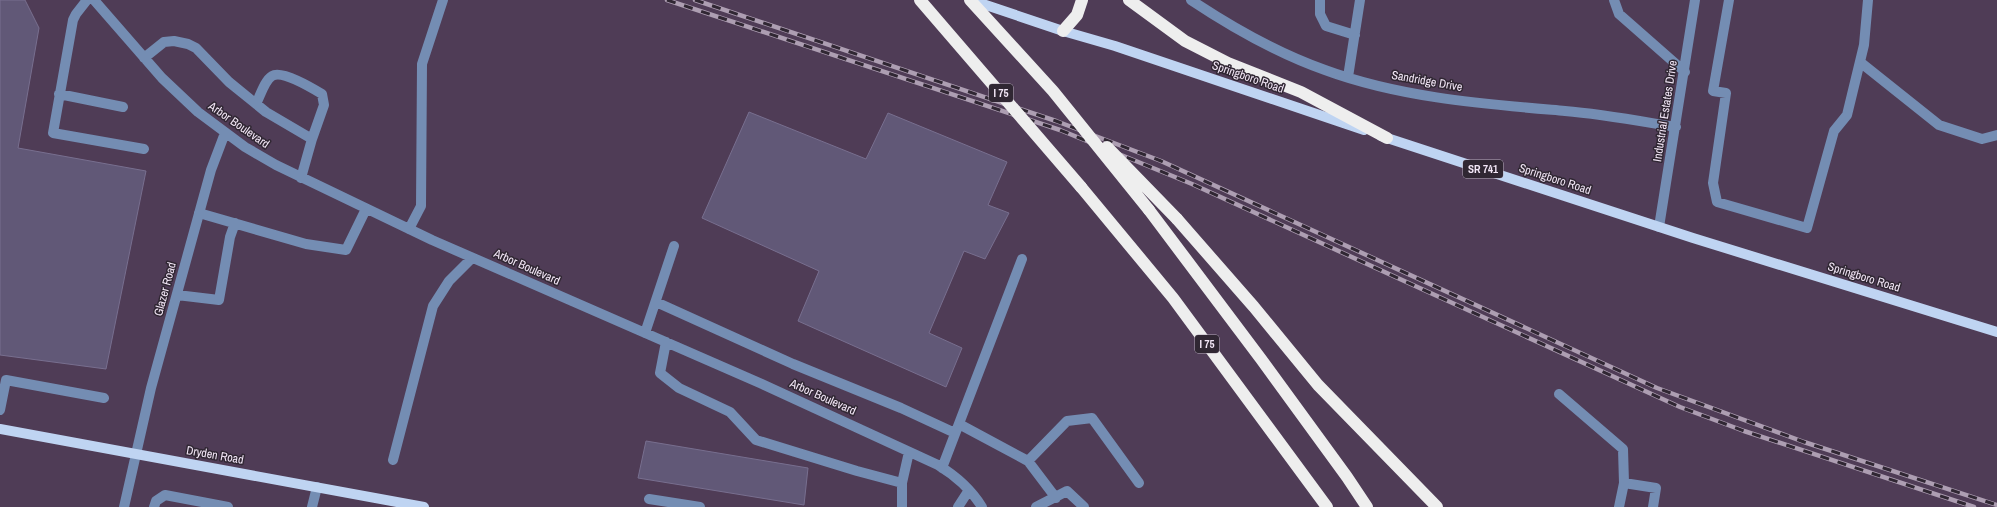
<svg xmlns="http://www.w3.org/2000/svg" width="1997" height="507" font-family="'Archivo Narrow',sans-serif">
<rect width="100%" height="100%" fill="#4f3c56"/>
<path fill="#615877" stroke="#786f8f" d="M0,0H25L39,28L18,148L146,171L106,369L0,355Z
M749,112L866,159L888,113L1007,162L988,205L1009,213L985,259L964,251L929,333L962,348L946,387L798,321L819,271L702,218Z
M646,441L808,468L804,505L638,478Z"/>
<g fill="none" stroke-linecap="round" stroke-linejoin="round">
<path stroke="#748db3" stroke-width="10" d="M87,0L76,14L73,20L53,133L144,149
M94,0L162,78L198,112L245,147L276,165L432,240L762,384L938,465C956,476 971,489 982,507
M1191,0C1233,28 1277,53 1325,70C1401,98 1485,104 1565,111C1602,114 1639,121 1676,127
M1320,0V14L1326,26L1355,35
M1614,0L1619,14L1685,72
M1729,0L1713,91L1726,93L1713,183L1717,202L1807,228L1834,131L1847,115L1864,45L1868,0
M144,58L164,42L174,41L188,44L196,48L229,82L266,112L312,139L301,178
M1860,62L1939,125L1982,139L1997,135
M1348,77L1360,0
M59,94L123,107
M256,104C260,96 265,80 272,76C282,70 312,88 322,94L324,105L312,139
M199,213L306,244L346,250L366,209
M1659,227L1695,0
M409,229L421,206L422,64L443,0
M177,295L219,300L230,237L235,223
M656,302L793,364L901,408L955,433
M645,333L674,246
M666,342L660,373L679,388L730,412L756,440L857,471L902,483
M1559,394L1623,449L1624,483
M0,410L6,380L104,398
M959,424L1028,461L1056,498
M393,460L433,306L449,281L472,258
M1028,461L1067,421L1092,418L1139,483
M942,468L1022,259
M649,499L700,507
M124,507L151,388L211,170L225,133
M154,507L156,501L165,495L228,507
M312,507L317,487
M902,507V483L909,452
M958,507L969,490
M1036,507L1067,491L1084,507
M1619,507L1624,483L1656,488L1653,507"/>
<path stroke="#bfd4f2" stroke-width="10" d="M971,0L1063,31L1115,46L1364,130
M1381,136L1693,238L1997,332
M0,429L424,507"/>
<path stroke="#eee" stroke-width="12" d="M1129,0L1185,41L1228,63L1301,92L1387,138
M1063,31L1077,15L1082,0
M1081,187L1173,298L1327,507
M1149,210L1261,359L1347,477L1367,507
M1177,219L1254,307L1318,385L1437,507"/>
<g stroke="#ad9eb2" stroke-width="4.5">
<path id="rail" d="M667,0L1060,130L1192,184L1680,407L1744,431L1974,507
M695,0L1056,121L1161,161L1657,388L1804,442L1997,505"/>
</g>
<use href="#rail" stroke="#302733" stroke-width="3" stroke-dasharray="9" stroke-linecap="butt"/>
<path stroke="#eee" stroke-width="12" d="M920,0L1081,187
M970,0L1053,91L1149,210
M1107,147L1177,219"/>
</g>
<g text-anchor="middle" dominant-baseline="central" stroke-width="3" stroke-linejoin="round" paint-order="stroke">
<g fill="#302733" stroke="#b8adbc" stroke-width="1">
<rect x="989" y="84" width="24" height="18" rx="3"/>
<rect x="1463" y="160" width="40" height="18" rx="3"/>
<rect x="1195" y="335" width="24" height="18" rx="3"/>
</g>
<g font-size="11" font-weight="bold" fill="#f3e7f7">
<text x="1001" y="93">I 75</text>
<text x="1483" y="169">SR 741</text>
<text x="1207" y="344">I 75</text>
</g>
<g font-size="12" fill="#f3e7f7" stroke="#302733">
<text transform="translate(1248 77) rotate(19)">Springboro Road</text>
<text transform="translate(1427 81) rotate(10)">Sandridge Drive</text>
<text transform="translate(1665 111) rotate(-81)">Industrial Estates Drive</text>
<text transform="translate(239 125) rotate(35)">Arbor Boulevard</text>
<text transform="translate(1555 179) rotate(18)">Springboro Road</text>
<text transform="translate(527 267) rotate(24)">Arbor Boulevard</text>
<text transform="translate(1864 277) rotate(17)">Springboro Road</text>
<text transform="translate(165 289) rotate(-75)">Glazer Road</text>
<text transform="translate(823 397) rotate(24)">Arbor Boulevard</text>
<text transform="translate(215 455) rotate(10)">Dryden Road</text>
</g>
</g>
</svg>
